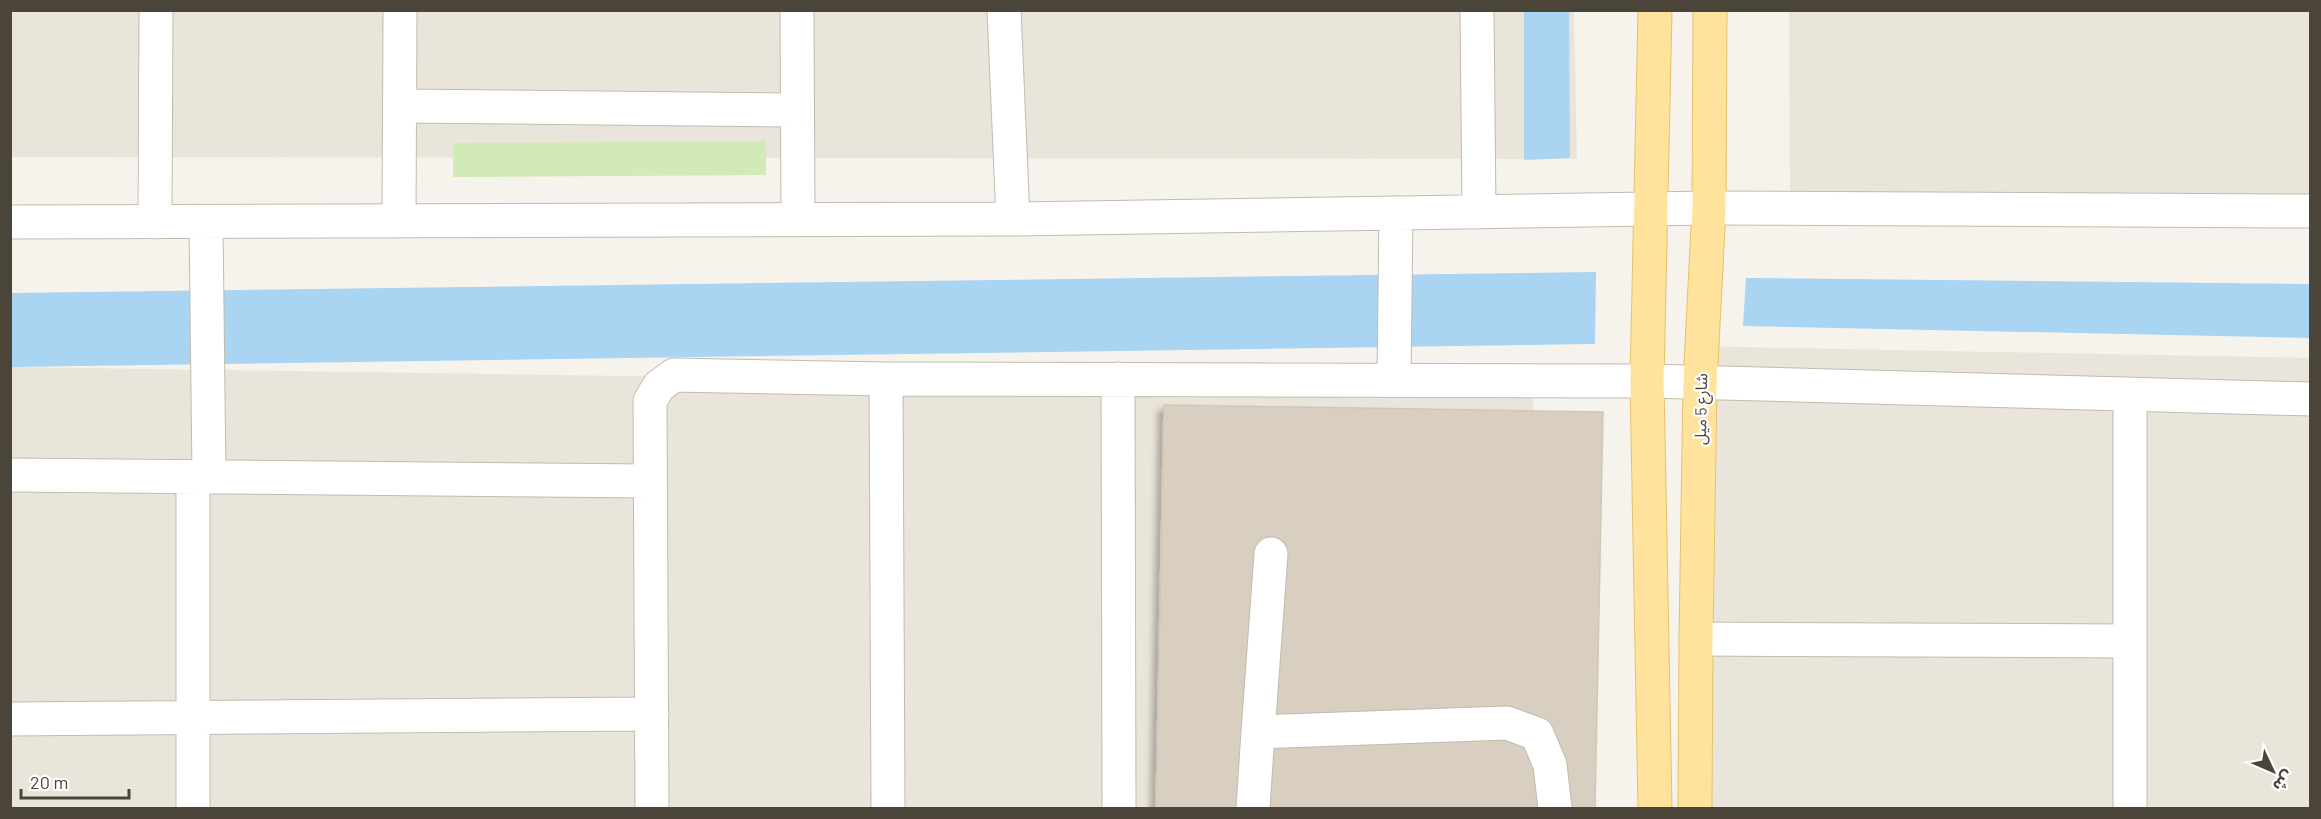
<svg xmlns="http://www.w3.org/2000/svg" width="2321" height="819" font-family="Barlow,'Noto Sans Arabic',sans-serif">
<defs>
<filter id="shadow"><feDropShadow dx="-5.5" dy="5.5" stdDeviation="3" flood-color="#0004"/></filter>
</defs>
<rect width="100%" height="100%" fill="#f6f3ec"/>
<path fill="#eae5da" d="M11,11H1574L1577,159L11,157Z
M1789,11H2310V218L1790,202Z
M1690,346L2310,358V808H1697Z
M11,367L1533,389L1537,808H11Z"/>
<path fill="#d2eab5" d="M766,141V175L453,177V143Z"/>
<path fill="#a9d4f2" d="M1524,11H1569L1570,158L1524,160Z
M1596,272L1595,344L11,367L10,293Z
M1746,278L2310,284V338L1743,326Z"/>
<path fill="#d8cfc1" stroke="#d3c7b4" stroke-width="1.5" filter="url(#shadow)" d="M1164,405L1603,412L1595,808H1156Z"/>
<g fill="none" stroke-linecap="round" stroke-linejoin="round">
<g stroke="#c2bbae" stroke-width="35">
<path id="minor" d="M797,10L798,219
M1004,10L1013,219
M1477,10L1479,212
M400,106L797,110
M399,221L400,10
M10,222L1013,219L1709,208L2310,211
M155,222L156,10
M206,222L209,477
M886,379L888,808
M1118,379L1119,808
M1394,380L1396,213
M2130,395V808
M10,475L650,481
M1271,554L1258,732L1507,723L1537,734L1550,765L1555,808
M1696,639L2130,641
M10,719L652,714
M193,808V477
M652,808L650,401L659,386L674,375L886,379L1647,381L2310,399
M1253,808L1258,732"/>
</g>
<g stroke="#e6c16a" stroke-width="35">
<path id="major" d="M1655,808L1647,381L1655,10
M1695,808L1696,639L1700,384L1709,208L1710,10"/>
</g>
<use href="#minor" stroke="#fff" stroke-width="33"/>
<use href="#major" stroke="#ffe39c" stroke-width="33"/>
</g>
<g text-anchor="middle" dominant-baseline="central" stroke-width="4.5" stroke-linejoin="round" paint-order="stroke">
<g font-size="16" fill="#4b4439" stroke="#fff">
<text transform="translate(1700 409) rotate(-89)">شارع 5 ميل</text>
</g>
</g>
<rect width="2321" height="819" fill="none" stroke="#4b4439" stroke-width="24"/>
<g transform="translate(2273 771) rotate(134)" stroke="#ffffff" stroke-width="4.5" paint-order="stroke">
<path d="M0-4.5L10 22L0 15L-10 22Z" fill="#4b4439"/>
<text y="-9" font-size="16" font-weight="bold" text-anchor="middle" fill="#4b4439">ش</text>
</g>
<path d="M21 789v9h108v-9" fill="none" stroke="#4b4439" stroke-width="3"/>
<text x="30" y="789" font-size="18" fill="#4b4439" stroke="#ffffff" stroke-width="4.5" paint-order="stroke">20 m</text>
</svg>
